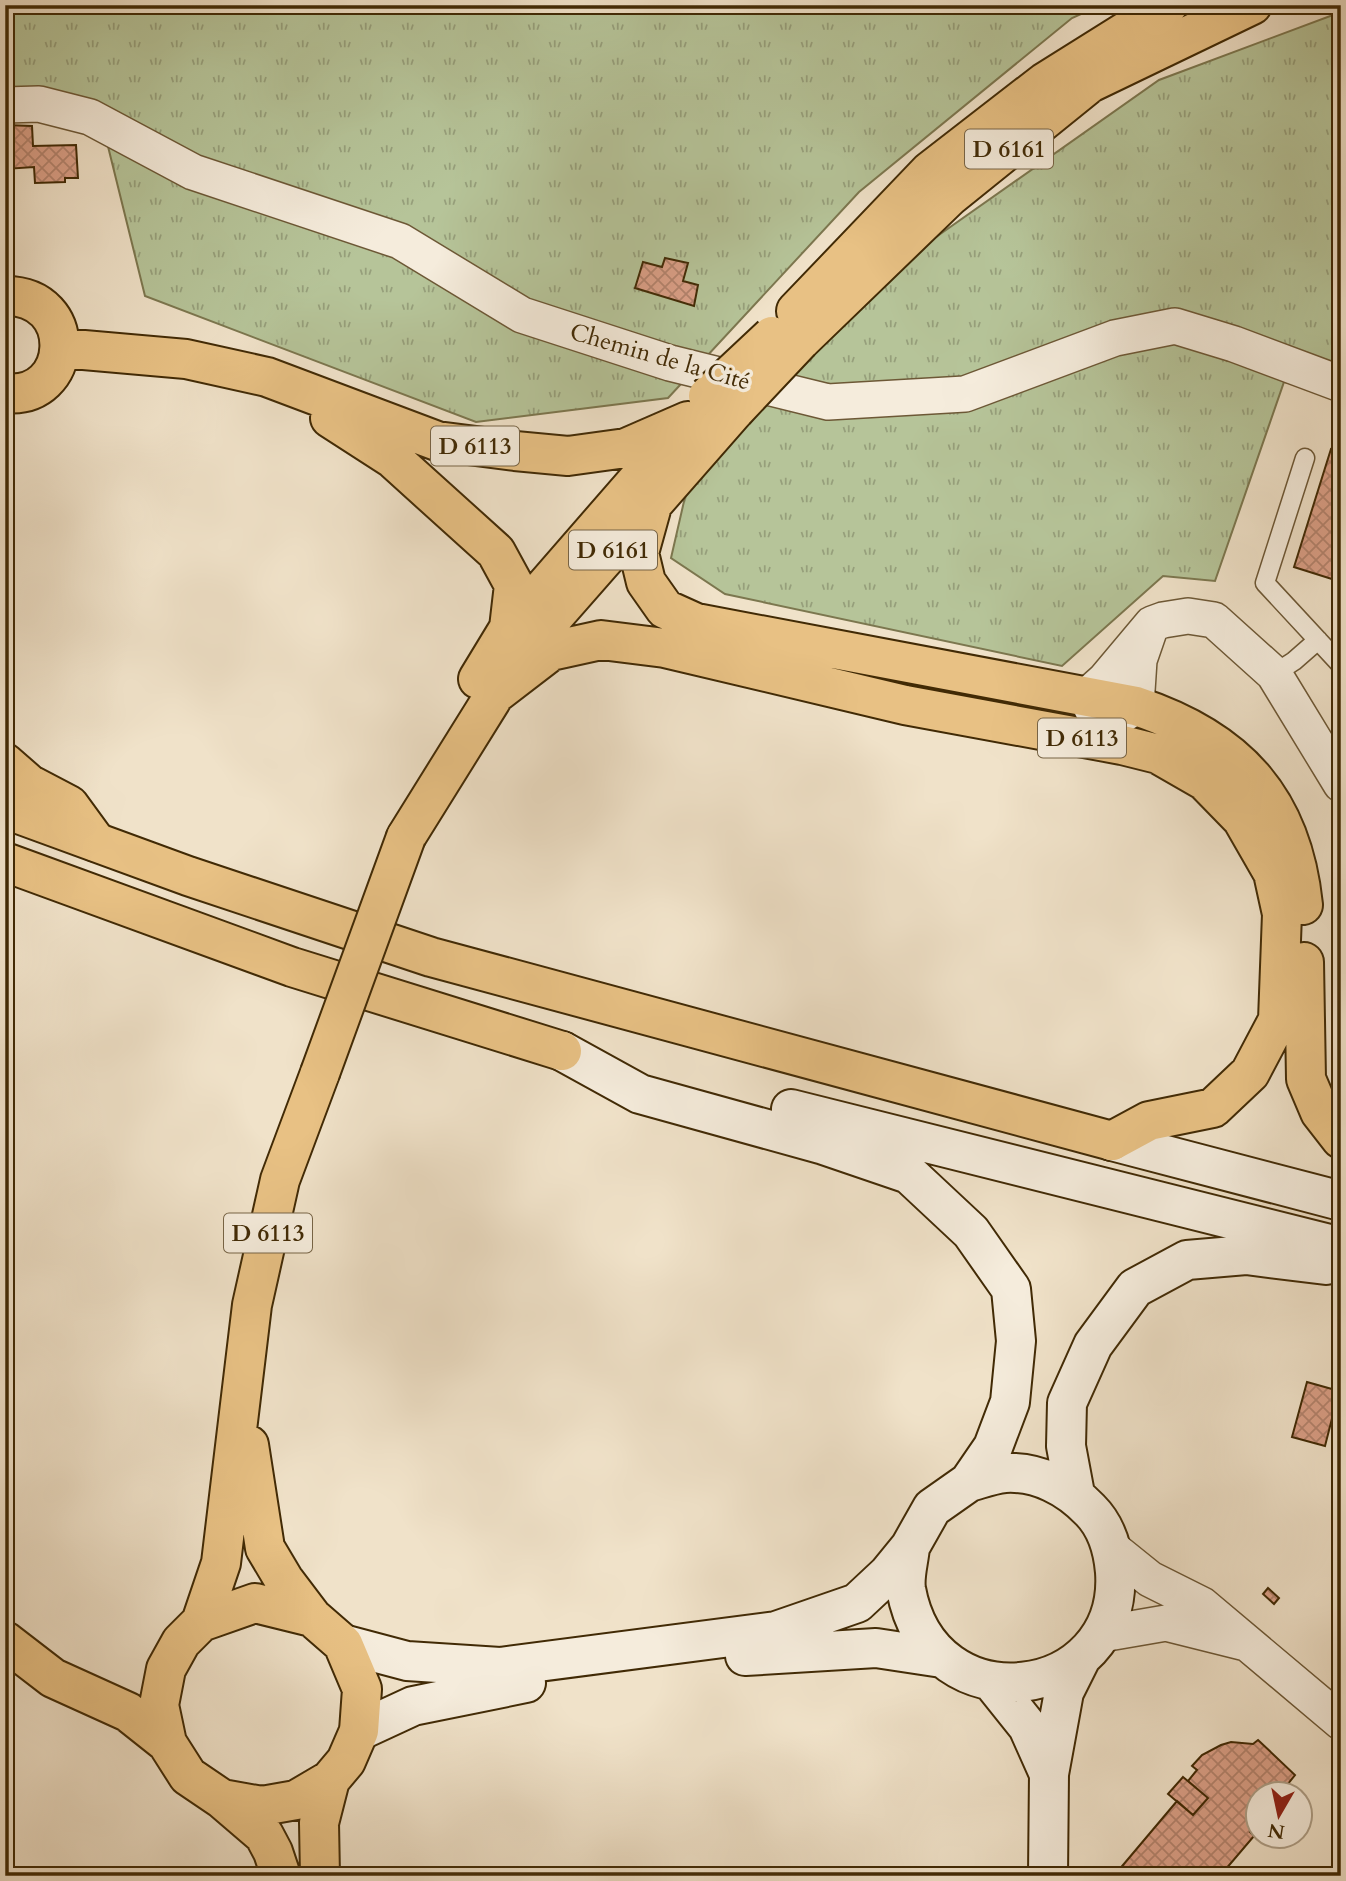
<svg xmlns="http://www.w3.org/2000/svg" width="1346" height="1881" font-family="Cardo,serif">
<defs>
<pattern id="grass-tufts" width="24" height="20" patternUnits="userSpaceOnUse" patternTransform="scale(1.75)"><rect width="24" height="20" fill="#b6c499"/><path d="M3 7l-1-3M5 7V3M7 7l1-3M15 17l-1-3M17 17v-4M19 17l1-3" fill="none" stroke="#969f7b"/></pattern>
<pattern id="building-cross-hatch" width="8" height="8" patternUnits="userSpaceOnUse" patternTransform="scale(1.75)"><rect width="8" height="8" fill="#dba088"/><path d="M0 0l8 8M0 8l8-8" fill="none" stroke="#b3836d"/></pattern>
</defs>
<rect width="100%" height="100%" fill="#f0e2c9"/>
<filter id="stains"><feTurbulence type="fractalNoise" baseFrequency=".00286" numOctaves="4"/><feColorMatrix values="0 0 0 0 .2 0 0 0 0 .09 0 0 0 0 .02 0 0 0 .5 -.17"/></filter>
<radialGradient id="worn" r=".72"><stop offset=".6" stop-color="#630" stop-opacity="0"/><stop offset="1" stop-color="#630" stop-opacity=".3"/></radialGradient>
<path fill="url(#grass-tufts)" stroke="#7c774f" stroke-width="2" d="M5,5H1101L1072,18L859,192L668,398L476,422L145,296L97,102L5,92Z
M1341,12V394L1284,382L1215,581L1163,576L1062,666L725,594L671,558L685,497L718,448L929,242L1159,80Z"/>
<path fill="url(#building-cross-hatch)" stroke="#412a05" stroke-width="2" d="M5,125L32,126L33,146L76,145L78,178H65V182L35,183L34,167L5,169Z
M665,258L688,263L683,281L698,285L694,306L635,288L643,262L662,267Z
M1331,449L1341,452V563L1335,580L1294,567Z
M1307,1382L1339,1391L1325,1446L1292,1437Z
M1268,1588L1279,1598L1274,1604L1263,1594Z
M1258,1740L1295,1775L1280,1794H1258V1822L1250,1832L1254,1836L1220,1876H1124L1118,1871L1177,1801L1193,1815L1208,1798L1188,1781L1197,1770L1192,1766L1202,1755L1221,1745L1231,1742L1253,1744Z
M1183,1777L1208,1798L1193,1815L1168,1794Z"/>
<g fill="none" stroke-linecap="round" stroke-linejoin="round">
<g stroke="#6d5836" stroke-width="21">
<path id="lane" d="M1305,458L1265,583L1341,665
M1274,674L1294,661L1318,640"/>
</g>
<g stroke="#6d5836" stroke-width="38">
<path id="street" d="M5,105L39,104L90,117L193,172L400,241L522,315L670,363L828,402L965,394L1115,338L1175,326L1234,344L1341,384
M1113,721L1136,706L1139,660L1149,631
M1122,745L1102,728L1086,697L1105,680L1152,624L1163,620L1188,616L1214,620L1274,674L1341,784
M1114,1550L1150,1579L1202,1605L1341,1722
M1102,1634L1166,1623L1242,1642"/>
</g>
<g stroke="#412a05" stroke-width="42">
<path id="secondary" d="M791,1109L1341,1247
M1112,1141L1341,1201
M1075,1494L1066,1446L1067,1403L1093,1345L1135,1288L1187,1260L1246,1255L1326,1265
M910,1547C909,1560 904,1576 906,1589C931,1729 1124,1702 1115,1572C1113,1549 1107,1527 1090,1510C1068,1487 1038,1471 1005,1473C993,1474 980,1479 969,1482
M343,1644L407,1661L500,1667L776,1631L857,1603L888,1574L910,1547L932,1508L969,1482L993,1447L1010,1402L1016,1341L1011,1289L971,1232L909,1174L824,1145L640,1094L562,1051
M745,1656L876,1648L942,1658
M992,1682L1028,1727L1049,1774
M359,1731L413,1706L526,1683
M1048,1876L1049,1774L1064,1692L1081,1658"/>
</g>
<g stroke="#412a05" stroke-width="42">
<path id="primary" d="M5,296C81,295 74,401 5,393
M796,311L930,171L1045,82L1168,5
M800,341L949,197L1090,83L1252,5
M61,348L186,359L267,377L437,441L515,451L568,456L626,448L688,421
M330,418L392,458L496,552L514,585L509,628
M652,506L639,553L646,582L665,609L696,623L1136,706C1236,739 1292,798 1303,905
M478,679L509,628L683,428
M495,694L551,651L601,640L665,648L905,705L1122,745L1158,754L1205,781L1242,819L1273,873L1282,914L1278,1020L1250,1073L1213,1108L1149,1121L1112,1141
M5,763L29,784L69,805L96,842
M406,837L495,694L549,622L735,410
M1304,962L1306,1079L1320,1112L1341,1139
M201,1622L221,1563L252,1305L280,1180L320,1073
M5,1641L53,1678L128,1712L167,1743L188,1776L222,1799L264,1835L273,1852L281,1876
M167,1743L159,1705L166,1669L181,1642L201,1622L255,1603L312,1617
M222,1799L262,1806L296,1800L330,1780L346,1761L359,1731L362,1689L343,1644L312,1617L284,1580L265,1548L249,1445
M320,1876L319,1823L330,1780"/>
</g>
<g stroke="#412a05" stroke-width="42">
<path id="highway" d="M5,809L188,876L431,957L1112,1141
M5,862L292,967L562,1051"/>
</g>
<use href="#lane" stroke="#f5ecdc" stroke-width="18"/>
<use href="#street" stroke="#f5ecdc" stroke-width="35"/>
<use href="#secondary" stroke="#f5ecdc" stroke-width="38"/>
<use href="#primary" stroke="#e8c184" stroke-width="38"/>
<use href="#highway" stroke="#e8c184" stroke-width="38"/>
<g stroke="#412a05" stroke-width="42" stroke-linecap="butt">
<path id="primary-bridge" d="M708,396L772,336
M735,410L800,341
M320,1073L406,837"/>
</g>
<use href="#primary-bridge" stroke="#e8c184" stroke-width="38"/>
</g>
<g text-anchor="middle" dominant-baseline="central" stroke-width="7" stroke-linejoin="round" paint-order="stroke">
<g fill="#f5ecdc" stroke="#776446" stroke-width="2">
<rect x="965" y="129.5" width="88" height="39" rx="5"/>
<rect x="431" y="426.5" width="88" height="39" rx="5"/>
<rect x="569" y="530.5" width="88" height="39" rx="5"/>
<rect x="1038" y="718.5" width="88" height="39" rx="5"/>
<rect x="224" y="1213.5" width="88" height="39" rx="5"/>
</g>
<g font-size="23" font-weight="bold" fill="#412a05">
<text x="1009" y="149">D 6161</text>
<text x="475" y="446">D 6113</text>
<text x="613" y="550">D 6161</text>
<text x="1082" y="738">D 6113</text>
<text x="268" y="1233">D 6113</text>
</g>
<g font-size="24" fill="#412a05" stroke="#f5ecdc">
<text transform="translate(660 357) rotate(16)">Chemin de la Cité</text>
</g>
</g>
<rect width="1346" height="1881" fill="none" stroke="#f0e2c9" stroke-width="28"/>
<rect x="7" y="7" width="1332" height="1867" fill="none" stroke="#412a05" stroke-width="3.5"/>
<rect x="14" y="14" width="1318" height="1853" fill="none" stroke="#412a05" stroke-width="2"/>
<g transform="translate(1279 1815) rotate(189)"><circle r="33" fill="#f5ecdc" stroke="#ad9e86" stroke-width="2"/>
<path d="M0-5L12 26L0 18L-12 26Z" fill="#8f2418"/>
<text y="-10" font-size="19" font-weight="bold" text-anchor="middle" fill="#412a05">N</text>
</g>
<rect width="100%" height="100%" filter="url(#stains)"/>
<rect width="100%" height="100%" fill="url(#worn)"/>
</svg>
